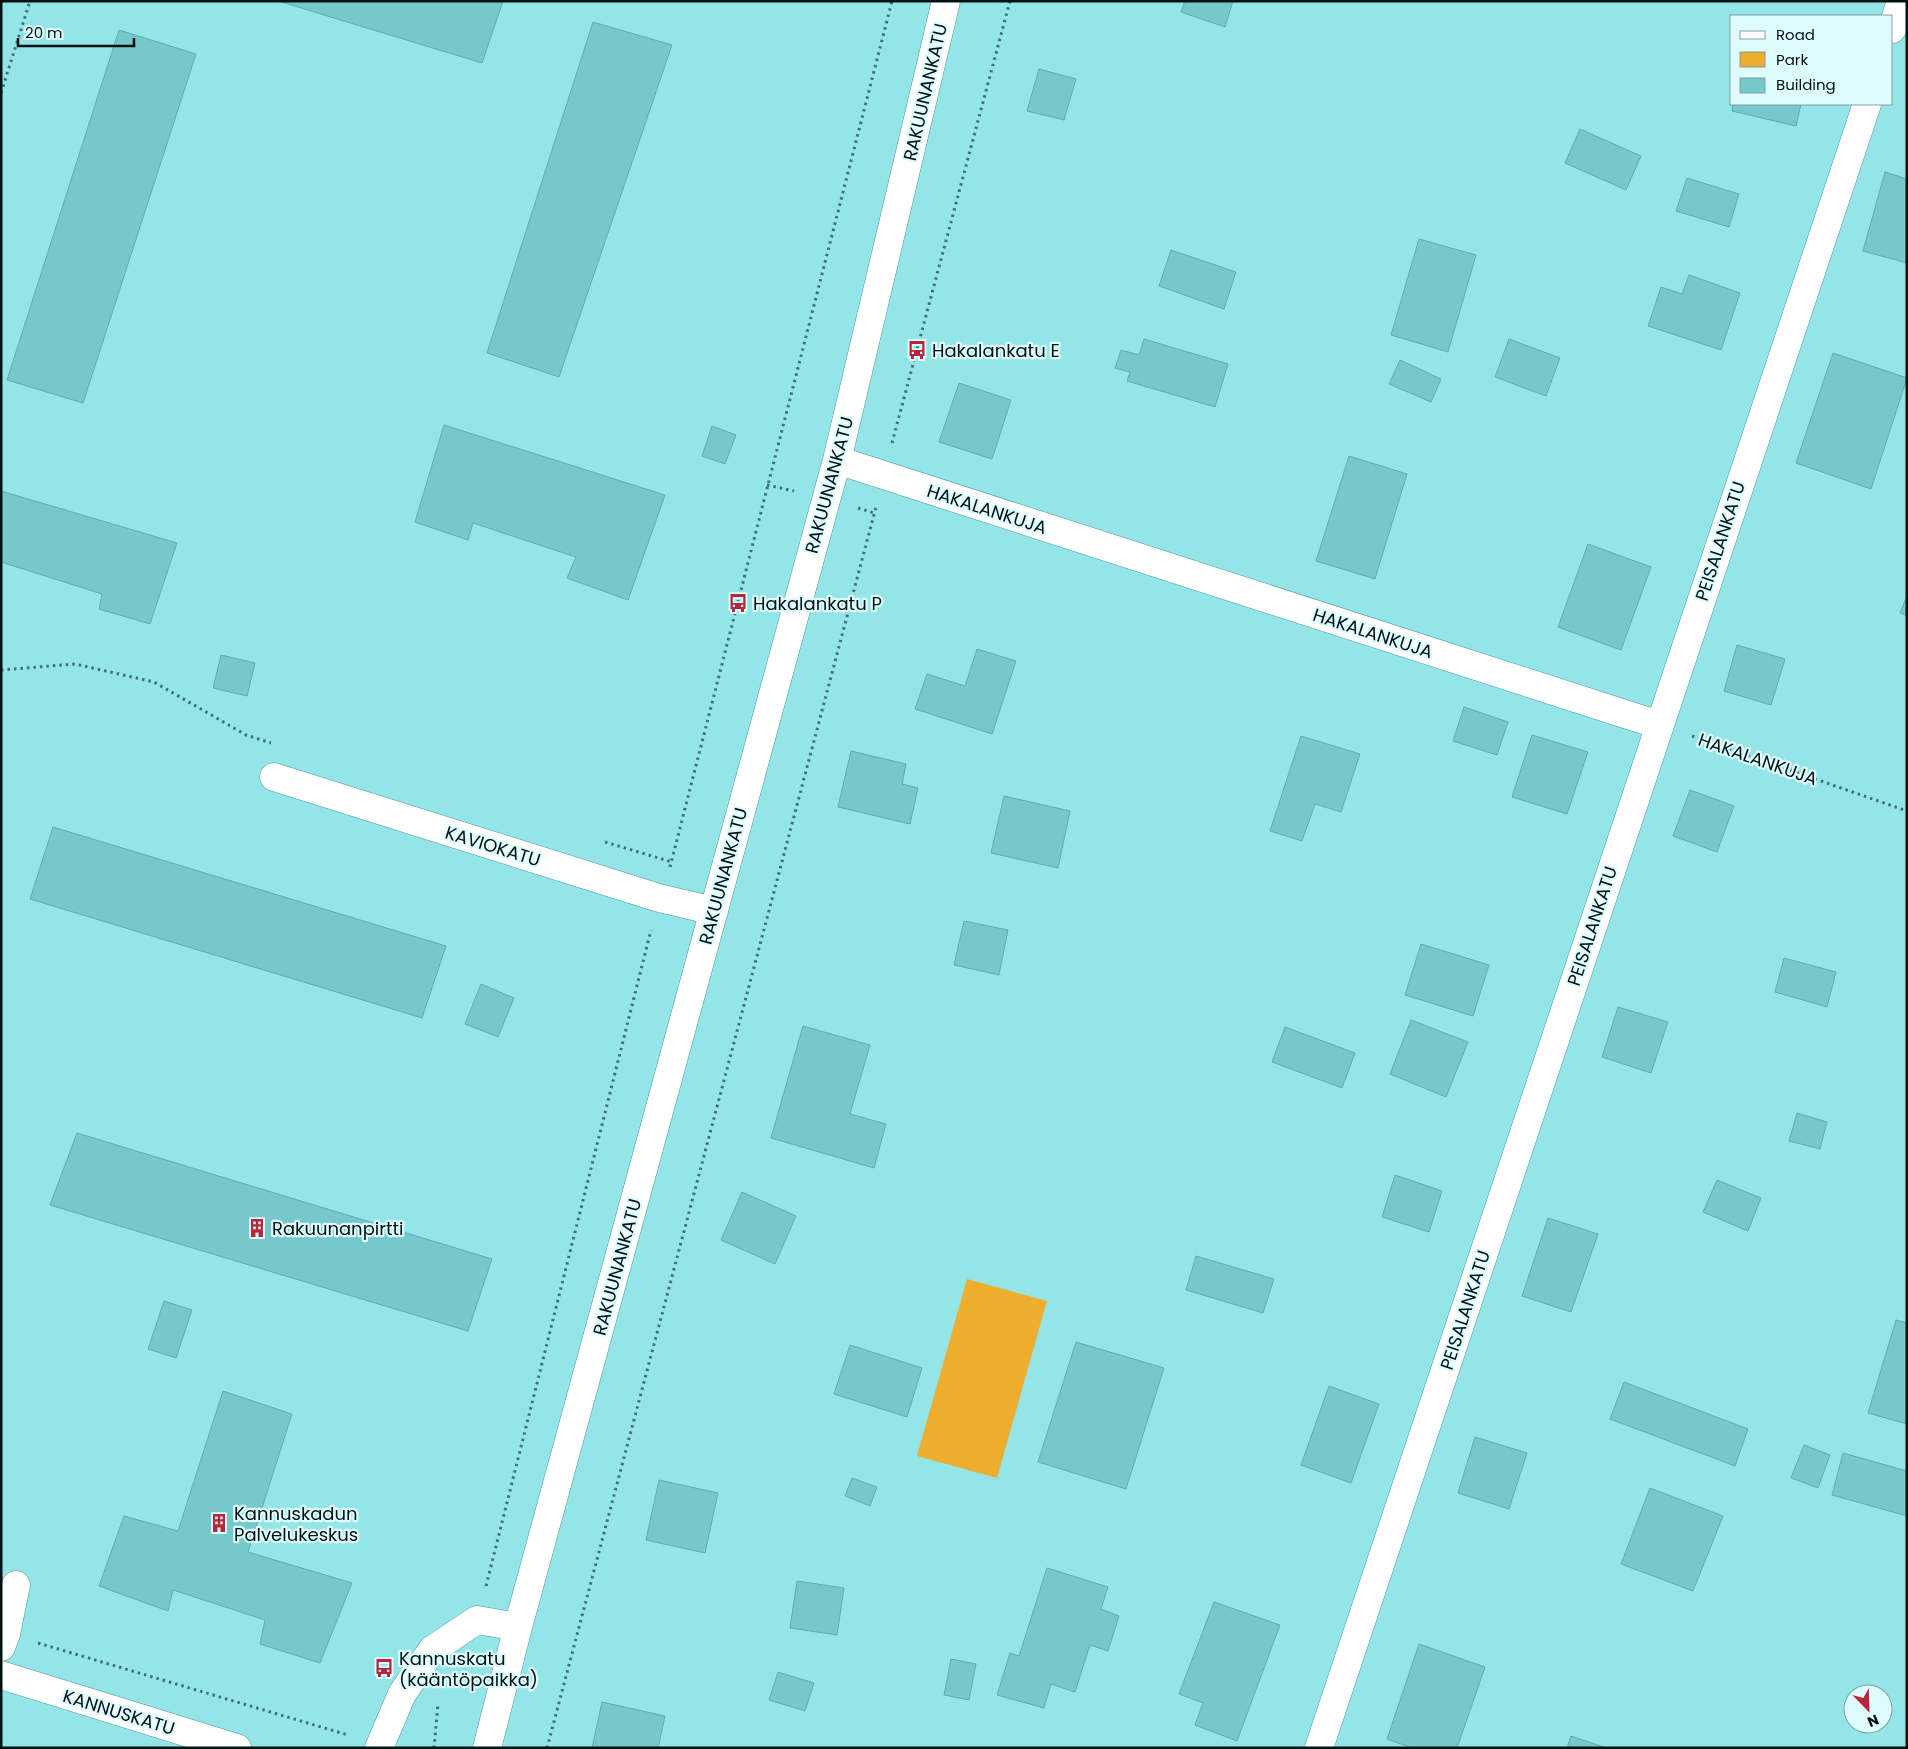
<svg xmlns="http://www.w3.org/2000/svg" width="1908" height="1749" font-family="Poppins,sans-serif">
<rect width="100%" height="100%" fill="#94e5e8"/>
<path fill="#edad2f" d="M967,1279L1047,1301L997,1478L917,1456Z"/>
<path fill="#77c8cb" stroke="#5dadb1" d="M278,1H503L482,63Z
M1185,1H1233L1225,27L1181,12Z
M593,22L672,45L559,377L487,353Z
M119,30L196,54L83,403L7,380Z
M1039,69L1076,79L1064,120L1027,111Z
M1733,104H1801L1796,126L1732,111Z
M1580,129L1641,156L1626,190L1565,163Z
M1885,172L1907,179V263L1863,251Z
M1687,178L1739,194L1729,227L1676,211Z
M1419,239L1476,255L1448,352L1391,335Z
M1171,250L1236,272L1224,309L1159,286Z
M1689,275L1740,293L1721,350L1648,326L1661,287L1682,294Z
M1144,339L1228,364L1215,407L1127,381L1130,372L1115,368L1121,350L1139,355Z
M1509,339L1560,358L1546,396L1495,377Z
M1833,353L1907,378L1871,489L1796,463Z
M1400,360L1441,379L1431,402L1389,384Z
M959,383L1011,400L992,459L939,442Z
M444,425L665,495L628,600L567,578L576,557L473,523L468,540L415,522Z
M712,426L736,435L725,464L702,456Z
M1349,456L1407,474L1375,579L1316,561Z
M1,491L177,543L150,624L99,609L102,594L1,562Z
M1588,544L1651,567L1621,650L1558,627Z
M1907,596V616L1900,613Z
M1737,645L1785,659L1771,705L1724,691Z
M977,649L1016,661L992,734L915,709L927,674L965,686Z
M221,655L255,663L247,696L213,688Z
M1464,707L1508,722L1497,755L1453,741Z
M1532,735L1588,752L1567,814L1512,797Z
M1301,736L1360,754L1341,812L1315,804L1302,841L1270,831Z
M851,751L906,764L902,784L918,788L910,824L838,807Z
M1690,790L1734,806L1717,852L1673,836Z
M1004,796L1070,811L1058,868L991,853Z
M53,827L446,946L422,1018L30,899Z
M964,921L1008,930L999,975L954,965Z
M1421,944L1489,965L1473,1016L1405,995Z
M1784,958L1836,972L1827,1007L1775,992Z
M481,984L514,998L498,1037L465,1024Z
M1618,1007L1668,1022L1651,1073L1602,1057Z
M1411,1020L1468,1042L1446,1097L1390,1074Z
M803,1026L870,1045L850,1114L886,1124L874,1168L771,1138Z
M1285,1027L1355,1053L1342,1088L1272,1062Z
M1797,1113L1827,1122L1820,1149L1789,1141Z
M77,1133L492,1259L468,1331L50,1205Z
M1395,1175L1442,1191L1429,1232L1382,1217Z
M1717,1180L1761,1198L1748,1231L1703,1212Z
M742,1192L796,1216L775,1264L721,1240Z
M1548,1218L1598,1234L1571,1312L1522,1296Z
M1196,1256L1274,1279L1263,1313L1186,1290Z
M164,1301L192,1310L176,1358L148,1349Z
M1896,1320L1907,1323V1424L1868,1413Z
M1076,1342L1164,1368L1126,1489L1038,1462Z
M850,1345L922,1368L907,1417L834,1394Z
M1624,1382L1748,1429L1735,1466L1610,1419Z
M1329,1386L1379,1404L1351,1483L1301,1465Z
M223,1391L292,1414L248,1552L352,1583L320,1663L260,1644L265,1620L173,1590L168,1611L99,1586L124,1516L178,1531Z
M1475,1437L1527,1453L1509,1509L1458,1493Z
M1804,1445L1830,1455L1818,1488L1791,1478Z
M1843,1453L1907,1471V1516L1832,1495Z
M852,1478L877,1487L870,1506L845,1496Z
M659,1480L718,1493L705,1553L646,1540Z
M1650,1488L1723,1516L1693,1591L1621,1564Z
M1047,1568L1108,1587L1101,1609L1119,1616L1108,1651L1090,1645L1075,1692L1051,1684L1044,1708L997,1695L1010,1653L1019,1656Z
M797,1581L844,1588L837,1635L790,1628Z
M1214,1602L1280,1625L1237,1741L1195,1725L1203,1703L1179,1694Z
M1419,1644L1485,1667L1457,1748H1412L1387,1739Z
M951,1659L976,1664L969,1700L944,1695Z
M778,1672L814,1683L805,1711L769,1700Z
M602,1702L665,1716L658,1748H592Z
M1571,1736L1607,1748H1567Z"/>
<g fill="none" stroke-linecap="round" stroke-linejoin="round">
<g stroke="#48999d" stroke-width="29">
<path id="minor" d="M1892,29L1901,1
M837,460L1659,725
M274,777L659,898L714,911
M1,1647L6,1634L16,1585
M1,1675L237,1748
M379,1748L402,1694L432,1650L477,1620L518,1627
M487,1748L518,1627L837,460L946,1
M1319,1748L1867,104"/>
</g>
<path stroke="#437173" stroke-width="3" stroke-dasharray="2.5 4" stroke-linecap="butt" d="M1,93L30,1
M892,443L1010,1
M767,485L794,491
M858,508L874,513
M1,670L75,664L154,682L246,735L271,743
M1692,736L1907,811
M605,842L672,862
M670,867L892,1
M486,1586L651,930
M38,1643L348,1735
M434,1748L438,1704
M547,1748L876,507"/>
<use href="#minor" stroke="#fff" stroke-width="28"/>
</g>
<defs>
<g id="bus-bare" transform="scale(1.5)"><path d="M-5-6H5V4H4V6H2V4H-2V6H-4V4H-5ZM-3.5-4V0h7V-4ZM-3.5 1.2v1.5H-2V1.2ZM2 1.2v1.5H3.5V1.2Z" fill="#b8263b" stroke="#defcfd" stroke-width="2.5" paint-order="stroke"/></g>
<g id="building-bare" transform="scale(1.5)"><path d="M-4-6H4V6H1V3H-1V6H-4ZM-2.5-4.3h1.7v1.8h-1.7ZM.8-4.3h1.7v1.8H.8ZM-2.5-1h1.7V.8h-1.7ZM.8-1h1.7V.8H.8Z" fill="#b8263b" stroke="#defcfd" stroke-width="2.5" paint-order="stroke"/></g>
</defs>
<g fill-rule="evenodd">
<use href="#bus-bare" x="917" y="350"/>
<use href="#bus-bare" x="738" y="603"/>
<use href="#building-bare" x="257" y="1228"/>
<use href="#building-bare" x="219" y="1523"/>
<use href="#bus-bare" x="384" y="1668"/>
</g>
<g text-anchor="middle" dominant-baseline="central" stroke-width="4.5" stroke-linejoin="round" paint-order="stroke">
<g font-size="18" fill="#001112" stroke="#defcfd">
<text transform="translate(925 92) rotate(-77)">RAKUUNANKATU</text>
<text transform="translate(829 485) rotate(-75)">RAKUUNANKATU</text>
<text transform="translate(987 509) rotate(18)">HAKALANKUJA</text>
<text transform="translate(1720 541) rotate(-72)">PEISALANKATU</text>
<text transform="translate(1373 633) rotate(18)">HAKALANKUJA</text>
<text transform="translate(1758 759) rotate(19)">HAKALANKUJA</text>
<text transform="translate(493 846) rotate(17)">KAVIOKATU</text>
<text transform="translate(723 876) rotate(-75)">RAKUUNANKATU</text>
<text transform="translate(1592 926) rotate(-72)">PEISALANKATU</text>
<text transform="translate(617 1267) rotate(-75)">RAKUUNANKATU</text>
<text transform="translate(1465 1310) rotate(-72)">PEISALANKATU</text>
<text transform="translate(119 1712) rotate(17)">KANNUSKATU</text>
</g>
<g font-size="18" fill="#001112" stroke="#defcfd" text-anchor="start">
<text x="932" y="350">Hakalankatu E</text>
<text x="753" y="603">Hakalankatu P</text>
<text x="272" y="1228">Rakuunanpirtti</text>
<text x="234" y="1513">Kannuskadun<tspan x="234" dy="21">Palvelukeskus</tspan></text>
<text x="399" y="1658">Kannuskatu<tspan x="399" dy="21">(kääntöpaikka)</tspan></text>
</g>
</g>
<rect width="1908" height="1749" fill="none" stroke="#001112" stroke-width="5"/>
<rect x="1730" y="15" width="162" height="90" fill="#defcfd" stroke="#859e9f"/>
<rect x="1740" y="31" width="25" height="8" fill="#ffffff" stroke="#859e9f"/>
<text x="1776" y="40" font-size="15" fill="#001112">Road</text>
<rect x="1740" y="52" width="25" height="15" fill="#edad2f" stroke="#859e9f"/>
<text x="1776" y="65" font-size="15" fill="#001112">Park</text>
<rect x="1740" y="78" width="25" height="15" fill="#77c8cb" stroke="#859e9f"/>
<text x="1776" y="90" font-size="15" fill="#001112">Building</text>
<g transform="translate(1868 1709) rotate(157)"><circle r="24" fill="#defcfd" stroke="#859e9f"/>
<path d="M0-4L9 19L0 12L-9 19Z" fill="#b8263b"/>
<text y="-8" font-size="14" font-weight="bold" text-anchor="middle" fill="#001112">N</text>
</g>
<path d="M18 38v8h116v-8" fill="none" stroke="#001112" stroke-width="2.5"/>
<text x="25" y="38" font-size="15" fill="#001112" stroke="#defcfd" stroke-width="4" paint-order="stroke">20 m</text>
</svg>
